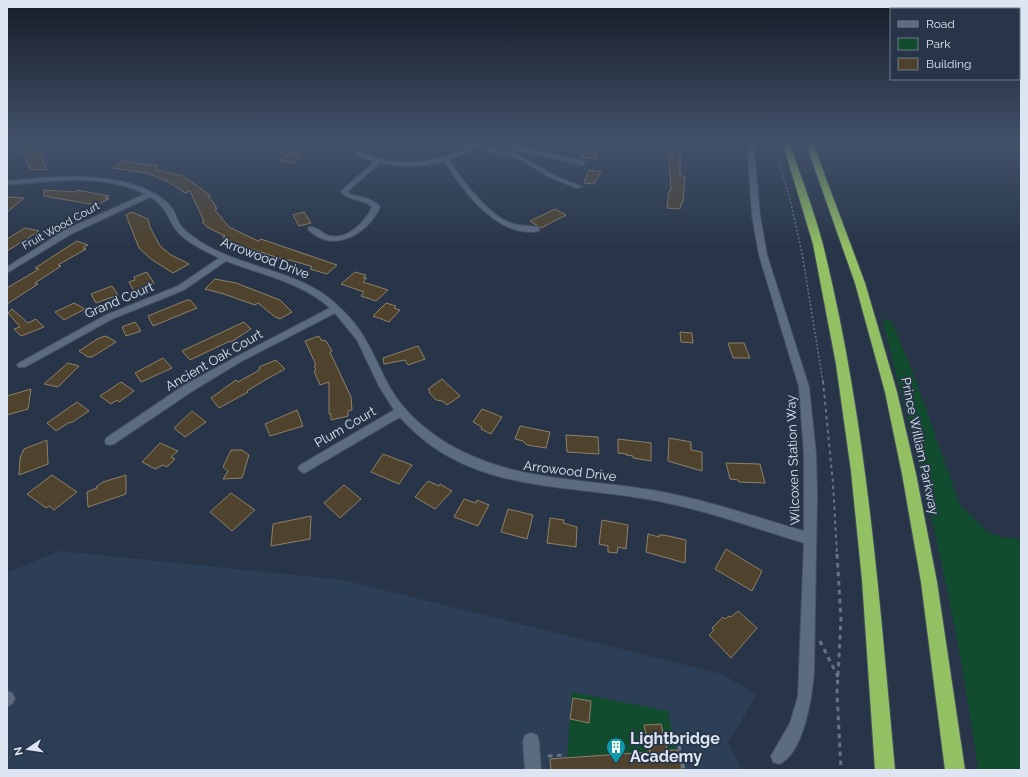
<svg xmlns="http://www.w3.org/2000/svg" width="1028" height="777" font-family="Raleway,sans-serif">
<rect width="100%" height="100%" fill="#283548"/>
<path fill="#2d3f57" d="M59,551L343,580L722,674L757,695L728,742L742,770H7V573Z"/>
<path fill="#124c2e" d="M982,141H1021V153L1003,151Z
M882,319L891,321L912,370L960,505L988,532L1005,538L1021,539V770H978C958,617 921,468 882,319Z
M572,692L668,711L676,750L567,757Z"/>
<path fill="#50432e" stroke="#8e8069" d="M24,141H30L40,152L47,170L30,169L23,152L16,143Z
M583,148L597,150L595,159L580,157Z
M671,151L680,152V176H685L683,203H681L680,209L667,208L669,191H671L669,160Z
M289,153L303,155L293,163L280,161Z
M123,161L158,166L154,169L183,176L211,196L208,197L213,202L217,209L215,210L229,227L258,241L261,239L337,265L327,274L310,269L312,267L310,266L290,260H285L233,243L223,237L225,236L207,227L202,222L204,221L190,191L185,193L169,182L147,173L113,168Z
M589,170L601,172L594,184L584,183Z
M44,190L74,192L77,190L109,196L105,198L109,199L96,205L44,196Z
M7,197L24,198L7,212Z
M555,209L566,215L541,228L530,221Z
M132,212L148,219L150,227L160,246L171,255L189,264L173,273L151,259L139,248L126,215Z
M304,212L311,223L299,226L293,215Z
M25,228L39,231L7,251V239Z
M77,241L88,245L83,248L86,249L58,265L61,266L35,283L38,284L7,304V288L39,269L35,268Z
M147,272L154,283L134,291L129,282L135,280L134,277Z
M355,272L366,275L363,278H367L363,282L388,290L376,301L361,296L364,292L341,284Z
M215,279L236,283L280,300L292,312L280,319L275,317L258,303L255,305L224,294L205,289Z
M112,286L118,295L96,303L91,294Z
M187,300H190L197,308L153,326L148,316Z
M74,303L85,309L64,320L55,312Z
M386,303L396,306L394,308L400,310L389,322L373,316Z
M12,309L28,323L36,319L44,327L21,336L14,329L20,327L8,313Z
M135,322L141,331L126,336L122,327Z
M244,322L251,329L231,342L230,341L190,360L182,351Z
M680,332L692,333L693,343L681,342Z
M106,336L116,342L92,357H88L79,351L99,338Z
M319,336L321,340L326,341L332,351L330,352L351,397L352,410L348,411V416L331,420V414H329V382L320,385L314,371L316,370L314,366L316,365L305,341Z
M728,343H744L750,358H733Z
M418,346L425,359L408,365L405,360L384,364L383,358Z
M163,358L172,368L141,382L135,373Z
M276,360L285,369L265,380L247,391L248,392L219,408L211,398L236,380L238,382L256,372L260,369L259,367Z
M68,363L79,366L58,387L44,384Z
M442,379L460,396L447,405L442,401L436,400L429,392L430,391L428,389Z
M121,382L134,391L119,402L117,400L111,404L100,396Z
M31,389L28,409L7,415V396Z
M77,402L89,411L71,423L70,422L56,431L47,423Z
M482,409L502,417L491,434L481,429L482,427L473,422Z
M297,410L303,426L270,436L265,424Z
M192,411L206,422L185,437L174,428Z
M520,426L550,432L546,448L527,445L523,441L515,439Z
M566,435L598,437L599,454L567,452Z
M669,438L691,442V450L702,452V471L668,461Z
M618,439L651,443V461L633,458V456L626,455L627,454L618,453Z
M47,440L48,464L19,475L20,458L24,449Z
M160,443L178,451L171,457L175,459L167,467L163,465L155,469L142,462Z
M231,450H242L249,455L242,478L223,479L228,471L223,467Z
M383,454L412,465L399,484L371,472Z
M726,463L760,464L765,483L739,482L738,480L730,479Z
M52,475L77,492L54,510L49,506L46,508L27,494Z
M126,475V494L88,507L87,492L97,488L96,487L103,482Z
M428,481L439,486L440,484L452,491L435,509L415,497Z
M344,485L361,499L340,518L324,503Z
M231,493L255,510L232,531L210,512Z
M464,499L476,503L477,500L489,505L478,526L454,517Z
M508,509L533,515L527,539L501,532Z
M311,516L310,539L271,546L273,524Z
M550,518L564,520L563,523L577,527L576,547L547,543Z
M602,520L628,525L626,549L618,547L617,553L608,552V546L599,544Z
M648,534L659,537V535H664L686,540L685,563L646,552Z
M726,549L762,571L752,591L715,569Z
M738,611L757,628L731,658L709,635L714,630L712,628L723,617L725,619L729,616L731,617Z
M573,698L591,701L589,723L570,719Z
M661,724L667,750H678L682,770H551L550,759L650,752L644,725Z"/>
<g fill="none" stroke-linecap="round" stroke-linejoin="round">
<g stroke="#455060" stroke-width="2">
<path id="minor" d="M166,141H176L181,143L178,145Z
M479,141H486L480,145L521,156L555,176L582,187L577,188L551,178L517,158L476,148L449,160C462,180 486,212 508,222C518,227 528,225 539,227V231C498,239 463,191 444,161C423,167 401,168 380,163L348,191L349,194L369,199L376,203L380,207C368,234 332,255 308,229L309,227C316,226 321,232 327,235C345,242 365,223 372,207C363,198 348,202 341,191L374,162L355,154V152C363,151 378,159 387,161C420,167 452,157 479,141Z
M747,141H753L760,215L767,255L809,387L816,454L817,496L814,672C812,696 804,754 779,764L773,762L771,756L790,723L798,696L804,543C755,528 708,511 658,501C567,483 468,495 400,417L308,471L304,473L300,471L298,468L300,465L394,410L379,386L357,340L335,313L242,361L191,392L114,444L110,445L106,444L105,441L106,438L183,386L236,357L330,308C301,282 262,275 226,261L184,290L112,319L25,367H19L17,365L19,363L106,315L178,286L219,258C205,251 187,243 177,231C166,216 167,207 150,197L71,234L7,273V267L65,230L145,194C104,173 51,181 7,185V181C48,177 91,173 131,184C145,188 161,195 170,206C175,211 176,217 179,223C184,231 192,236 199,241C236,265 281,268 319,291C330,298 341,308 350,318C368,338 376,362 389,386C405,415 434,438 463,452C525,482 592,479 657,491C707,500 755,517 804,531V454L799,387L759,255L752,215Z
M508,145L583,161L586,163L583,165L506,148L505,147Z
M7,691L12,693L15,699L12,704L7,707Z
M531,733L537,735L539,741L541,770H525L523,741L525,735Z"/>
</g>
<g stroke="#455060" stroke-width="2">
<path id="highway" d="M782,141H789C800,175 814,210 823,245C866,417 879,594 895,770H875L862,580L851,471L836,364L813,244Z
M805,141H812L865,283L897,392L916,474L937,582L965,770H945L921,582L902,474L885,392L855,283Z"/>
</g>
<path stroke="#677383" stroke-width="1.5" stroke-dasharray="2 2" stroke-linecap="butt" d="M772,141L789,195L802,253L823,382"/>
<path stroke="#677383" stroke-width="2" stroke-dasharray="3.5 3.5" stroke-linecap="butt" d="M823,381L833,484L837,555"/>
<path stroke="#677383" stroke-width="3" stroke-dasharray="4.5 4.5" stroke-linecap="butt" d="M837,554L841,619L837,693L841,770
M820,641L838,677
M679,746L684,770
M548,756L566,755"/>
<use href="#minor" fill="#5c6b80" fill-rule="evenodd"/>
<use href="#highway" fill="#92c063" fill-rule="evenodd"/>
</g>
<linearGradient id="sky" x2="0" y2="1"><stop stop-color="#161d28"/><stop offset="0.57" stop-color="#42516a"/><stop offset="1" stop-color="#42516a" stop-opacity="0"/></linearGradient>
<rect width="1028" height="249" fill="url(#sky)"/>
<defs>
<g id="building-pin" transform="scale(1)"><path d="M0 17L-7.5 6A9.5 9.5 0 1 1 7.5 6Z" fill="#0f9aa8" stroke="#283548"/><path d="M-4-6H4V6H1V3H-1V6H-4ZM-2.5-4.3h1.7v1.8h-1.7ZM.8-4.3h1.7v1.8H.8ZM-2.5-1h1.7V.8h-1.7ZM.8-1h1.7V.8H.8Z" fill="#fff"/></g>
</defs>
<g fill-rule="evenodd">
<use href="#building-pin" x="616" y="747"/>
</g>
<g text-anchor="middle" dominant-baseline="central" stroke-width="3.5" stroke-linejoin="round" paint-order="stroke">
<g font-size="11" fill="#dce5f1" stroke="#283548">
<text transform="translate(61 226) rotate(-29)">Fruit Wood Court</text>
</g>
<g font-size="13" fill="#dce5f1" stroke="#283548">
<text transform="translate(265 258) rotate(21)">Arrowood Drive</text>
<text transform="translate(119 300) rotate(-23)">Grand Court</text>
<text transform="translate(214 360) rotate(-30)">Ancient Oak Court</text>
<text transform="translate(345 427) rotate(-30)">Plum Court</text>
<text transform="translate(920 446) rotate(78)">Prince William Parkway</text>
<text transform="translate(793 460) rotate(-92)">Wilcoxen Station Way</text>
<text transform="translate(570 471) rotate(7)">Arrowood Drive</text>
</g>
<g font-size="16" font-weight="bold" fill="#dce5f1" stroke="#283548" text-anchor="start">
<text x="630" y="738">Lightbridge<tspan x="630" dy="18">Academy</tspan></text>
</g>
</g>
<rect width="1028" height="777" fill="none" stroke="#dce5f1" stroke-width="16"/>
<rect x="890" y="8" width="130" height="72" fill="#283548" stroke="#707b8c"/>
<rect x="898" y="21" width="20" height="6" fill="#5c6b80" stroke="#707b8c"/>
<text x="926" y="28" font-size="12" fill="#dce5f1">Road</text>
<rect x="898" y="38" width="20" height="12" fill="#124c2e" stroke="#707b8c"/>
<text x="926" y="48" font-size="12" fill="#dce5f1">Park</text>
<rect x="898" y="58" width="20" height="12" fill="#50432e" stroke="#707b8c"/>
<text x="926" y="68" font-size="12" fill="#dce5f1">Building</text>
<g transform="translate(28 749) rotate(257)" stroke="#283548" stroke-width="3" paint-order="stroke">
<path d="M0-3L7 15L0 10L-7 15Z" fill="#dce5f1"/>
<text y="-6" font-size="11" font-weight="bold" text-anchor="middle" fill="#dce5f1">N</text>
</g>
</svg>
